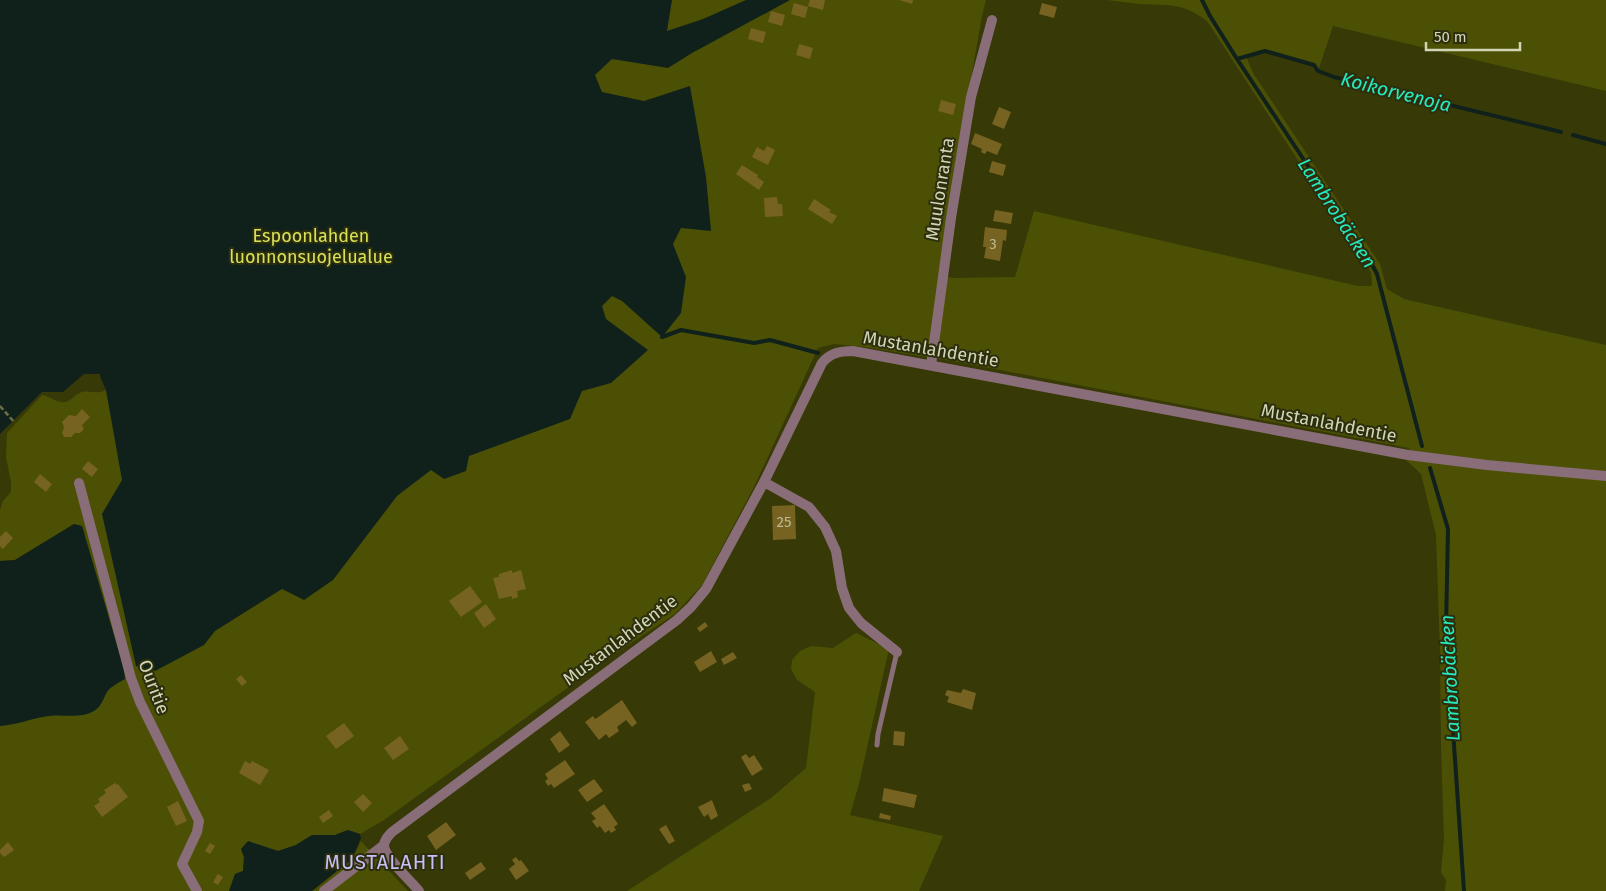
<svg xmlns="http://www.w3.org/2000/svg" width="1606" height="891" font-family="'Fira Sans',sans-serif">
<rect width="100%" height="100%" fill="#373906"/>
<path fill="#4c5004" d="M0,0H986L982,16L948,209L939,275L953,278L1015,277L1034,211L1358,286H1372L1371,272L1207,21C1182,2 1169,6 1139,4C1129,3 1118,1 1107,0H1606V91L1333,26L1318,71L1314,65L1265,51L1246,56L1253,73L1380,264L1387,289L1404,299L1606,345V891H1445L1446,880L1441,872L1444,839L1441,747L1440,652L1436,535L1421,474L1407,461L1409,448L963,363L865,347L834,344L818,348L754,487L702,585L675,614L613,655L384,820L360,834L348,830L335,835H312L296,845L278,851L272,849H241L244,857L243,871L235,874L229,891H0V603L85,534L82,526L74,524L15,560L0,561V510L3,501L11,492V482L6,457L7,433L42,395C49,396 54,401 61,402C70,404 74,394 82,392C91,390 97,395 106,390L110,408C110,399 106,378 97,374C94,372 89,372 85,372L59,391L52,392L44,389Z
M856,633L889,649L859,784L850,815L943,836L919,891H627L771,798L806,768L815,692L797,680L791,669L792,660L800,651L811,646L833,648Z
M361,841L408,891H312L352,859Z"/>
<path fill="#10211c" d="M0,0H672L667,31L703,19L746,0H790L692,53L668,68L612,59L595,75L602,92L644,101L690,86L706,177L711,231L681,228L673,244L686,277L681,313L662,337L622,301L612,296L602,306L606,319L648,350L611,383L582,391L570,419L469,456L466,471L444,479L431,470L397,496L333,580L304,600L282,589L215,631L204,645L155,671L136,666L102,514L122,480L106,390L99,374H84L63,392H42L0,434Z
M74,524L82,526L124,669L125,679C120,682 110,687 107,692C103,699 102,706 94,711C80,719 64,714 49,716C32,718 17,725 0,726V561L15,560Z
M348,830L360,834L361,838L352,859L312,891H229L235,874L243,871L244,857L241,849L248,841L278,851L296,845L312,835H335Z"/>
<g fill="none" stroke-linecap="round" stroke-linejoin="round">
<path stroke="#10211c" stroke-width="4" d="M1202,0L1210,16L1237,59L1367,255L1377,274L1422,446
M1237,59L1265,51L1314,65L1318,71L1334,77L1561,132
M1573,135L1606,144
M662,337L681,330L754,343L770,340L818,353
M1430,468L1448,529L1446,628L1464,891"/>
</g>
<path fill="#766322" d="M810,0H825L823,10L808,6Z
M899,0H913L912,4Z
M794,3L808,7L805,18L791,14Z
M1042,3L1057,7L1054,18L1039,14Z
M771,11L785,15L782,26L768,22Z
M751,28L766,32L763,43L748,39Z
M799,44L813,48L810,59L796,55Z
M941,100L956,104L953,115L938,111Z
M999,107L1011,112L1004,129L992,124Z
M975,133L1002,144L997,155L987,151L985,154L981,152L982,149L971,144Z
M767,146L775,150L768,165L752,157L757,147L764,151Z
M992,161L1006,165L1003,176L989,172Z
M742,165L758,175L757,177L764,182L759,190L736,174Z
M777,197L778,204H782L783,216L765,217L764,198Z
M814,199L831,210L829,212L837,216L832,224L808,209Z
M995,210L1013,213L1011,224L993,221Z
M985,227L1007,230L1006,241L1003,240L1000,261L984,258L986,247H983Z
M82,409L90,417L82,425L84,429L80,433H75L71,437H64L62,433L64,427L62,422L69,415L76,416Z
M88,461L98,469L92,477L82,469Z
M40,474L52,484L46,492L34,482Z
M795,505L796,539L773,540L772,506Z
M6,531L13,538L3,549L0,546V537Z
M512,570V573L521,570L526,589L517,591L518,597L512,599V596L499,599L493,578L499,577V574Z
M470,586L482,602L461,617L449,601Z
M486,604L496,619L484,628L474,613Z
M705,622L708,626L700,632L697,628Z
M711,651L717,662L700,672L694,662Z
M733,652L737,658L724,665L721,659Z
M241,675L247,682L242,686L236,679Z
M963,689L976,693L972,710L947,702L949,697L945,695L947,690L961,693Z
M622,700L637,723L632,727L626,720L617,727L619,731L609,738L606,734L599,740L585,722L593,716L595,719L597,718Z
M344,723L354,736L336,749L326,736Z
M560,731L570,745L559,753L550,739Z
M894,731L905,732L904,746L893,745Z
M400,736L409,749L393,760L384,748Z
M746,754L749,758L754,755L763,769L752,776L741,757Z
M565,760L575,774L554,788L551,784L548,786L545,781L548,779L545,774Z
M245,761L250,764L252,761L269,770L260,785L239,773Z
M594,779L603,791L587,802L578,790Z
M115,783L117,785L118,784L128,797L102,817L94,806L100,802L98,799L106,793L104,790Z
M749,783L752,789L745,792L742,785Z
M884,788L917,795L914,808L882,801Z
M363,794L372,803L363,812L354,802Z
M712,800L718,816L711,820L708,814L704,817L698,807Z
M178,801L187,821L176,826L167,807Z
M604,804L618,824L614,827L616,830L611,833L609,830L605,833L600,826L597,828L592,821L596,819L591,813Z
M329,810L333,816L323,823L319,817Z
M880,813L891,816L890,820L879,818Z
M446,822L456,835L436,850L427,836Z
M666,825L675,841L669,844L659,829Z
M8,842L14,850L4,857L0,853V850Z
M210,843L215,846L210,854L205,851Z
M516,857L519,861L521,860L529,871L516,880L509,869L515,864L512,860Z
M481,862L486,869L470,880L465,873Z
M218,874L223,877L218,885L213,882Z"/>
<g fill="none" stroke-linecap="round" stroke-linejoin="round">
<path stroke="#6c6f42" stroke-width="2.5" stroke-dasharray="5 2.5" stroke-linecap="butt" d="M0,406L15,423"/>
<path stroke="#896d78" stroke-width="5" d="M877,745L878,734L897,652"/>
<path stroke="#896d78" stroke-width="10" d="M931,365L951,218L971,97L992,20
M764,482L809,507L825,527L836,551L842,588L849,608L861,623L897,652
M79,483L131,678L140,702L199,821L197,832L182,864L197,891
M324,891L384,845
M419,891C411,881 385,858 384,846C384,840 388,836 392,832L677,620L691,607L706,589L764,482L822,363C830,353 840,351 853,351L1408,455L1487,465L1606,476"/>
</g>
<g text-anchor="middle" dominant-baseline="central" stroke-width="4" stroke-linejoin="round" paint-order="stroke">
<g font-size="15" fill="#bbb991">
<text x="993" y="244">3</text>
<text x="784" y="522">25</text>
</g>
<g font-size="18" fill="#d2d6b6" stroke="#2c2e0d">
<text transform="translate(940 189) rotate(-81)">Muulonranta</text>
<text transform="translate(931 349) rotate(10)">Mustanlahdentie</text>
<text transform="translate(1329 423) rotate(11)">Mustanlahdentie</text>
<text transform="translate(620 640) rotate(-37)">Mustanlahdentie</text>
<text transform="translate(154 687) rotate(69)">Ouritie</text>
</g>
<g font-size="18" fill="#d8e15a" stroke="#2c2e0d">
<text x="311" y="236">Espoonlahden<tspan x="311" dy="21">luonnonsuojelualue</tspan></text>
</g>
<g font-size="19" font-style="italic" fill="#27ebc0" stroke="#2c2e0d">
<text transform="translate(1396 92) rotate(14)">Koikorvenoja</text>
<text transform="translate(1337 213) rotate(57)">Lambrobäcken</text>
<text transform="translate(1450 678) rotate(-93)">Lambrobäcken</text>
</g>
<g font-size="20" letter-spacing="1" fill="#c9bff8" stroke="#2c2e0d">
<text x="385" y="862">MUSTALAHTI</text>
</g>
</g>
<path d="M1426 42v8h94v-8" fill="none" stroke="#d2d6b6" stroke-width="2.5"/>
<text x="1434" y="42" font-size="15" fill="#d2d6b6" stroke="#2c2e0d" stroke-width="4" paint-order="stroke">50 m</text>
</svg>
